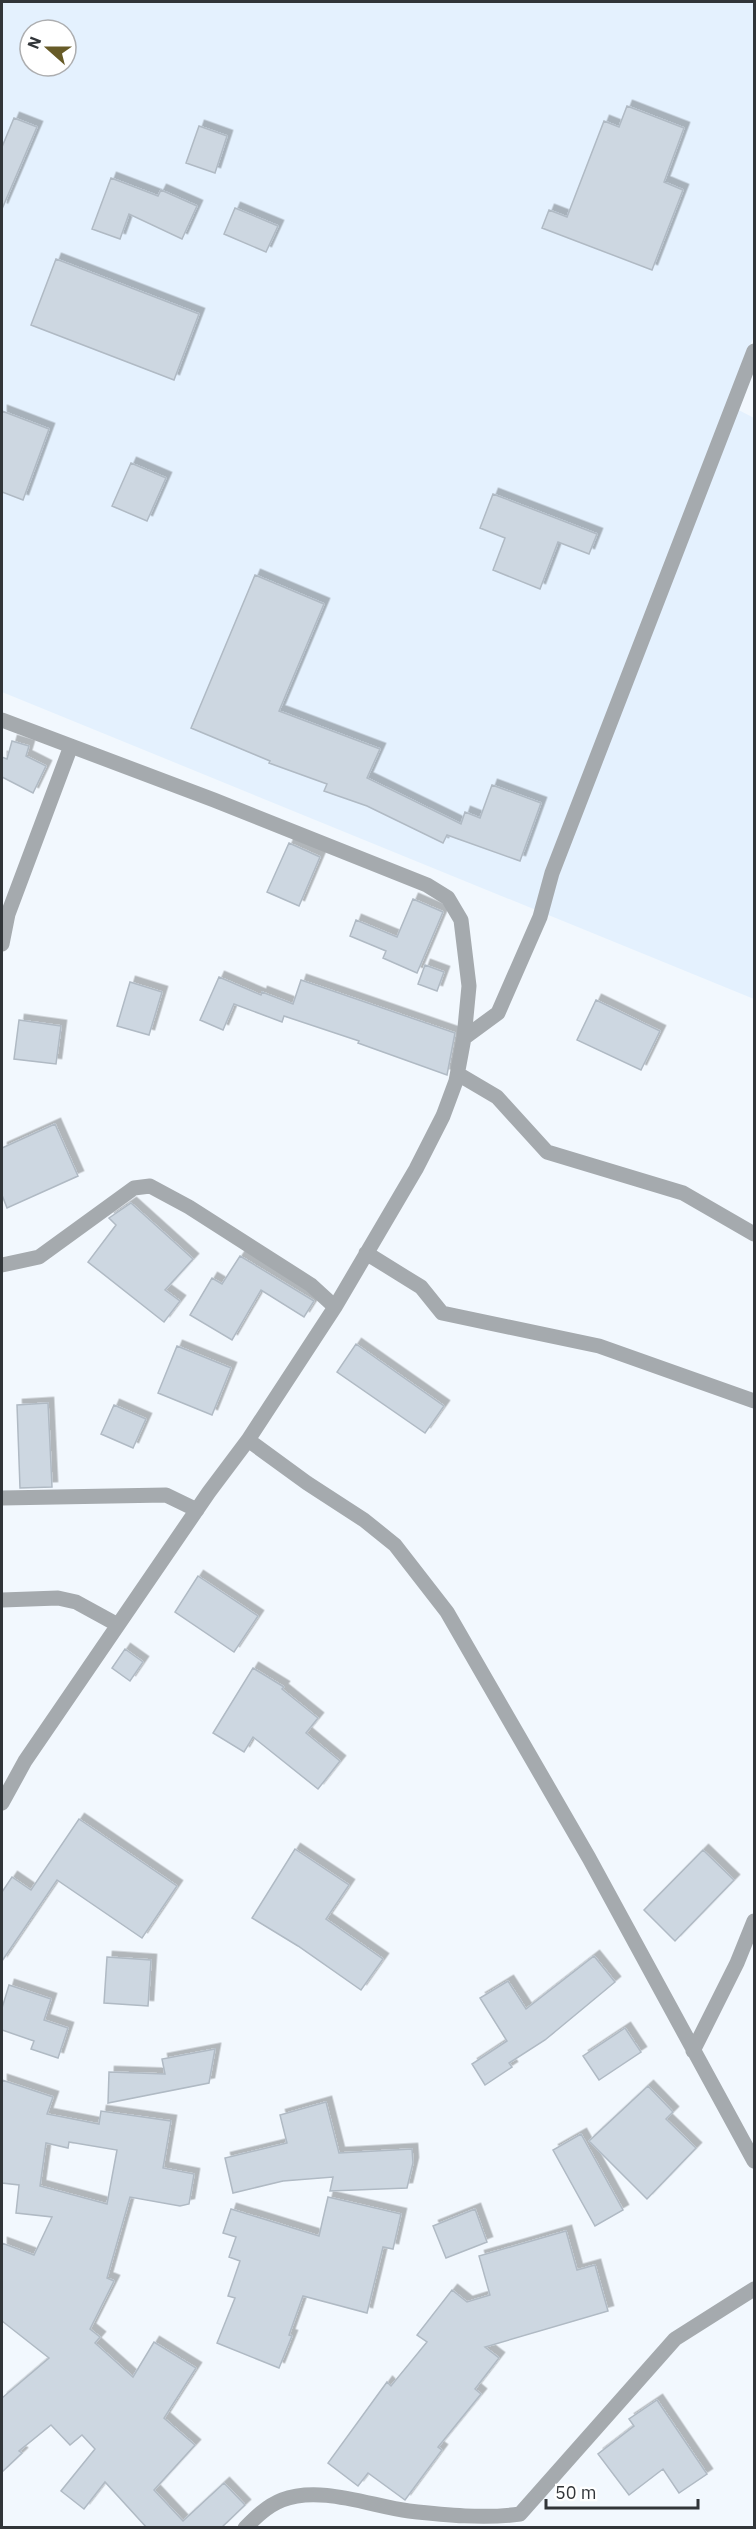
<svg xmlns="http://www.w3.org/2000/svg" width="756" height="2529" font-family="'IBM Plex Sans',sans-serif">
<defs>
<filter id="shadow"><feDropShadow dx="5.5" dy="-5.5" stdDeviation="0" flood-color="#0004"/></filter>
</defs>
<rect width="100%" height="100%" fill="#f2f8fe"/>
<path fill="#e4f1fe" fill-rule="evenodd" d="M2,2H754V336L727,404L754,418V999L2,692ZM30,30H66V66H30Z"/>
<path fill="#cdd7e1" stroke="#b0bac4" stroke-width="1.5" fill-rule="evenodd" filter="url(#shadow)" d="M627,106L684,128L664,182L683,190L652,270L542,228L549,210L567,217L604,121L619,127Z
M14,118L37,127L2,209V147Z
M199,126L227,136L215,173L186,163Z
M111,178L158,196L161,190L197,206L182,239L129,214L120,239L92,229Z
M235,208L278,226L266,252L224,234Z
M56,259L199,314L174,380L31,325Z
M2,411L49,429L23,500L2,492Z
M131,463L166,478L147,521L112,506Z
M493,494L597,534L589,554L558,542L540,589L493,570L505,538L480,528Z
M255,575L324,604L279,711L380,749L367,778L461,824L465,812L480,818L492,785L541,803L520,861L447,835L443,843L367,806L324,791L327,784L269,763L270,761L191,728Z
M12,741L29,746L26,756L46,766L33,793L2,777V757L7,759Z
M289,843L320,857L299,906L267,892Z
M413,899L443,912L417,973L383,958L386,951L350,936L356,920L397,937Z
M425,965L444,972L437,991L418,984Z
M219,977L261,995L262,992L293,1004L301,980L455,1033L447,1075L358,1043L359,1041L284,1016L282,1022L234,1004L223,1030L200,1020Z
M130,982L162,992L149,1035L117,1026Z
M596,1000L660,1031L641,1070L577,1040Z
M19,1020L61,1026L56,1064L14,1059Z
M55,1124L78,1176L7,1208L2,1195V1148Z
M131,1203L193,1259L165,1290L180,1301L164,1322L88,1262L116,1225L109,1218Z
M240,1256L314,1301L304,1317L261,1290L232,1340L190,1315L212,1278L222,1284Z
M356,1344L444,1406L425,1433L337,1372Z
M177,1346L231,1368L212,1415L158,1393Z
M48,1403L52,1487L20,1488L17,1405Z
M114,1405L146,1419L133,1448L101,1434Z
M198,1576L258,1616L234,1652L175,1612Z
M125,1649L143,1662L130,1681L112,1668Z
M253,1668L284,1687L282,1689L318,1718L306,1733L340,1761L318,1789L253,1737L244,1752L213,1733Z
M79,1819L177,1886L142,1938L57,1880L2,1961V1892L12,1877L31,1890Z
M295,1849L349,1885L326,1919L383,1959L361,1990L298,1946L252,1918Z
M703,1850L734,1880L675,1941L644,1910Z
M594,1956L615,1982L545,2040L509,2063L512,2067L485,2085L472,2064L507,2041L480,1998L508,1981L526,2009Z
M107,1957L151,1960L148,2006L104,2003Z
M9,1985L51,1999L44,2020L68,2028L58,2058L31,2049L34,2041L2,2030V2008Z
M625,2028L641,2052L599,2080L583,2056Z
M215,2049L209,2083L108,2103L109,2072L165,2074L162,2059Z
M2,2080L53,2097L47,2114L99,2124L101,2111L171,2121L163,2168L194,2174L189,2204L180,2206L130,2197L107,2278L114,2281L90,2329L100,2337L95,2343L133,2377L154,2342L196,2368L164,2418L195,2445L154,2490L183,2521L224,2483L245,2505L221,2528H147L105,2482L84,2509L61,2491L95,2449L82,2435L70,2445L51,2425L19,2451L22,2453L2,2472V2398L49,2358L2,2321V2243L34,2255L52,2217L16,2213L19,2185L2,2183ZM69,2142L117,2150L107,2204L40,2186L46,2143L68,2148Z
M648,2086L673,2112L666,2119L696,2148L647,2199L589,2141Z
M326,2102L339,2153L412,2149L413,2163L407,2188L330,2191L333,2177L283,2181L233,2193L225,2158L287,2143L280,2115Z
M581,2134L623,2210L595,2226L553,2150Z
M328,2197L401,2214L393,2249L383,2247L367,2313L303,2296L289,2335L292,2336L279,2368L217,2343L235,2298L228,2296L240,2261L229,2257L236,2237L223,2233L231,2209L319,2236Z
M475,2209L487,2242L446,2258L433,2226Z
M566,2231L577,2270L595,2265L608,2311L485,2347L499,2358L475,2389L481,2394L438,2447L442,2450L405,2500L368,2473L358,2486L328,2463L387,2382L391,2386L427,2342L417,2335L452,2290L467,2302L490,2295L479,2256Z
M657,2400L707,2474L679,2493L663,2469L629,2495L598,2454L634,2426L629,2419Z"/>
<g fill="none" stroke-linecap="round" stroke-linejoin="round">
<path stroke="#a5aaae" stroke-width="15" d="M2,720L214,800L427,885L448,898L461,920L469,986L464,1038L456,1081L443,1116L416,1169L335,1307L248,1440L209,1492L25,1761L2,1803
M2,944L8,914L71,746
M464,1038L498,1013L540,917L552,873L754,351
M458,1074L497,1097L547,1152L683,1193L754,1234
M366,1253L421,1287L442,1313L599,1346L754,1401
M2,1265L39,1257L134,1188L150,1186L189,1207L311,1285L335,1307
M248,1440L307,1483L364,1520L395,1545L447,1612L589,1858L754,2161
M2,1498L166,1495L197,1510
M2,1600L58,1598L76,1602L118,1625
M693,2051L737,1963L754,1921
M245,2528C256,2517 267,2506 282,2500C320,2485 371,2506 409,2511C445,2515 485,2519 520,2514L675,2339L754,2289"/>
</g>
<rect width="756" height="2529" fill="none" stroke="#313539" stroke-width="6"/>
<g transform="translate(48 48) rotate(291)"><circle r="28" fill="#ffffff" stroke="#adaeb0" stroke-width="1.5"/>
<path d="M0-4.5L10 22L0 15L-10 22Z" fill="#675b27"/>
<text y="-9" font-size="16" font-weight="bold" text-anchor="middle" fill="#313539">N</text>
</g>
<path d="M546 2499v9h152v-9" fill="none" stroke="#313539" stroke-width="3"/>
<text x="555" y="2499" font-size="18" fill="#313539" stroke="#ffffff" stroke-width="4.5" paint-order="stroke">50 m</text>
</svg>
